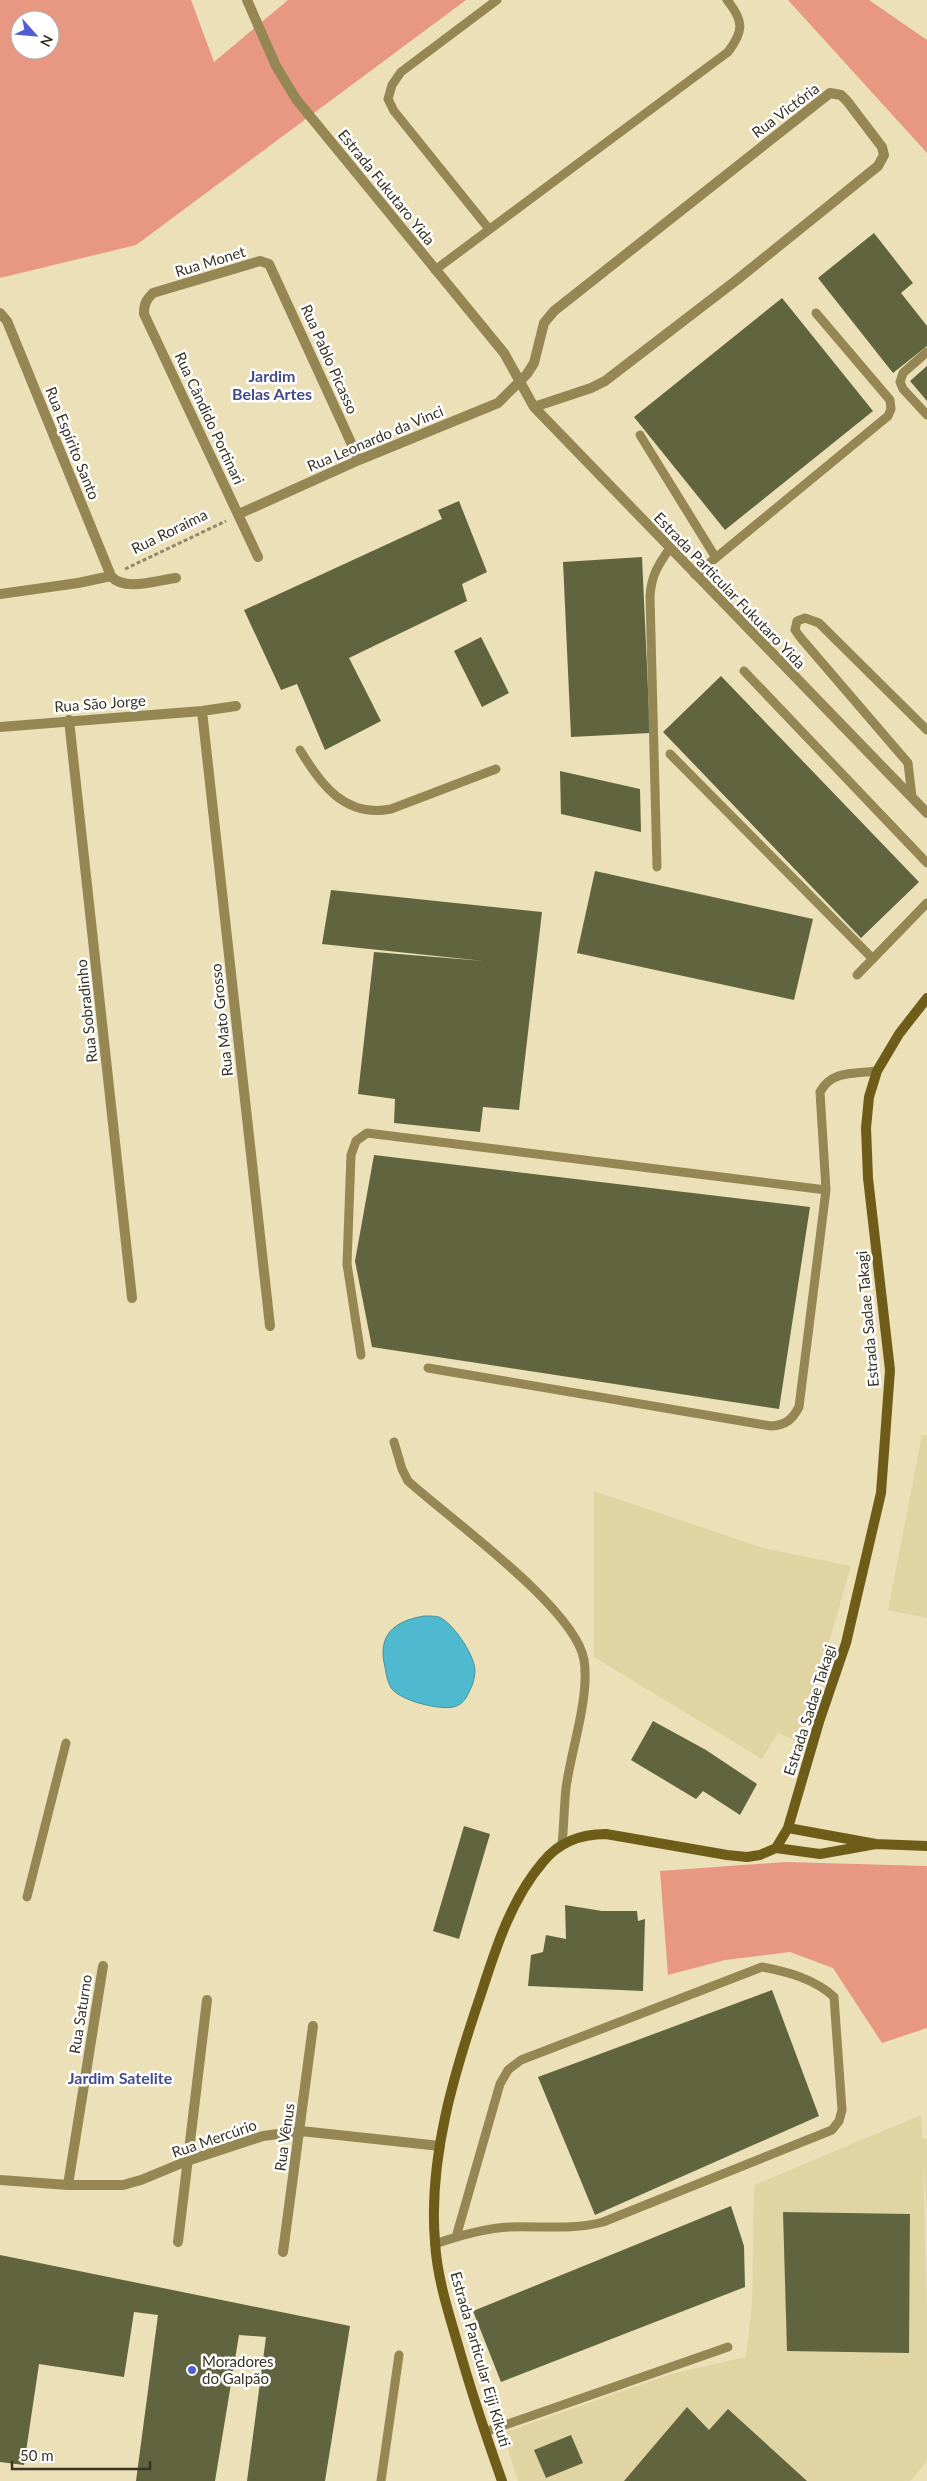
<svg xmlns="http://www.w3.org/2000/svg" width="927" height="2481" font-family="Lato,sans-serif">
<rect width="100%" height="100%" fill="#ebe0b7"/>
<path fill="#e1d4a3" d="M922,1435L927,1436V1618L888,1610Z
M594,1491L763,1548L851,1566L800,1742L778,1733L762,1759L594,1657Z
M921,2115L922,2138L927,2139V2212L923,2158L927,2309V2461L910,2481H518L503,2433L671,2374L746,2357L752,2305L754,2185Z"/>
<path fill="#e79782" fill-rule="evenodd" d="M0,0H191L214,62L288,0H466L136,245L0,278ZM20,20H50V50H20Z
M788,0H869L927,40V153Z
M786,1862L927,1866V2028L882,2043L833,1968L790,1952L725,1960L668,1975L660,1871Z"/>
<path fill="#4fb9d0" stroke="#48919c" d="M424,1616C429,1616 435,1616 439,1617C453,1623 474,1654 475,1670C475,1677 473,1685 469,1692C466,1699 462,1705 453,1707C439,1710 402,1701 392,1689C388,1684 386,1674 385,1667C377,1635 394,1621 424,1616Z"/>
<path fill="#606540" d="M874,233L913,283L901,293L927,326V346L893,373L818,278Z
M782,298L873,411L725,530L634,417Z
M927,366V401L910,381Z
M459,501L487,572L462,584L467,601L349,658L381,721L325,750L297,684L281,690L244,610L442,519L438,510Z
M642,557L650,733L571,737L563,562Z
M481,637L509,693L482,707L454,651Z
M721,676L919,882L861,938L663,732Z
M560,771L640,789L641,832L561,814Z
M595,871L813,919L794,1000L577,953Z
M331,890L542,912L519,1110L483,1107L480,1132L394,1123L395,1099L358,1094L374,952L484,961L322,944Z
M374,1155L810,1207L779,1409L372,1347L355,1261Z
M653,1721L706,1750L757,1784L740,1815L703,1791L696,1799L631,1760Z
M464,1826L490,1834L459,1939L433,1931Z
M565,1905L602,1911H637L638,1921L645,1919L643,1991L528,1986L531,1955L543,1952L546,1935L566,1939Z
M772,1990L819,2116L595,2215L538,2077Z
M731,2206L744,2246L745,2287L501,2382L473,2311Z
M783,2212L910,2214L909,2353L787,2351Z
M0,2255L350,2326L325,2481H247L266,2337L239,2335L215,2481H136L158,2315L134,2312L124,2377L39,2364L24,2465L0,2462Z
M687,2407L709,2430L728,2409L807,2481H624Z
M571,2435L583,2463L546,2478L534,2450Z"/>
<g fill="none" stroke-linecap="round" stroke-linejoin="round">
<path stroke="#90886c" stroke-width="3" stroke-dasharray="4 2.5" stroke-linecap="butt" d="M125,569L226,521"/>
<path stroke="#958753" stroke-width="9" d="M489,229L394,111L388,99L392,85L401,72L497,0
M435,270L728,52C744,31 744,21 727,0
M927,352L903,373L900,382L903,389L927,415
M640,435L716,558
M695,575L888,416L891,409L890,400L816,313
M744,671L927,863
M300,750C321,785 345,818 391,809L496,769
M670,754L873,959
M912,797L908,763L800,637L795,630L797,621L805,618L819,623L927,730
M657,867L650,597C651,576 658,565 670,548
M857,975L927,903
M361,1355L347,1264L351,1155L356,1141L367,1133L826,1190L820,1092C832,1070 854,1074 877,1071
M428,1368L771,1426C786,1425 792,1420 799,1407L826,1190
M394,1442L402,1469L408,1481C450,1519 576,1609 584,1660C590,1697 571,1750 566,1788C564,1806 564,1826 562,1844
M27,1897L66,1743
M435,2244C458,2236 485,2228 510,2227C541,2226 573,2230 603,2222L832,2130L839,2121L842,2110L834,1997C815,1979 788,1972 762,1967L521,2060L508,2070L500,2084L456,2237
M485,2432L728,2347
M381,2481L399,2355"/>
<path stroke="#958753" stroke-width="10" d="M247,0L276,66L296,99L504,353L534,407L927,813
M0,313L7,321L111,576C124,592 158,580 176,578
M239,514L359,460L498,403L527,374L534,363L544,323L554,311L830,93L841,95L847,101L882,147L884,155L878,166L738,279L605,381L591,388L534,407
M258,557L144,314C144,304 146,300 153,293L260,261L269,264L359,460
M0,594L78,583L111,576
M202,711L270,1326
M69,720L132,1298
M0,727L202,711L236,706
M0,2180L68,2185H123L141,2180L187,2161L263,2136L301,2131L440,2146
M68,2185L103,1966
M178,2242L207,2000
M283,2252L313,2026"/>
<path stroke="#6e5d18" stroke-width="10" d="M788,1828L876,1844L927,1846
M776,1848L788,1828L819,1722L846,1643L881,1493L890,1370L868,1178L866,1128L869,1097L877,1071L899,1034L927,998
M502,2481C486,2436 471,2391 458,2345C448,2311 437,2277 435,2242C428,2157 455,2070 482,1991C496,1947 512,1898 543,1862C559,1842 580,1834 606,1834L727,1855L747,1857L760,1855L776,1848L820,1854L876,1844"/>
</g>
<circle fill="#525dd3" stroke="#fff" stroke-width="2" cx="192" cy="2370" r="5"/>
<g text-anchor="middle" dominant-baseline="central" stroke-width="5" stroke-linejoin="round" paint-order="stroke">
<g font-size="15" fill="#393424" stroke="#fff">
<text transform="translate(785 110) rotate(-37)">Rua Victória</text>
<text transform="translate(387 187) rotate(51)">Estrada Fukutaro Yida</text>
<text transform="translate(210 261) rotate(-17)">Rua Monet</text>
<text transform="translate(330 359) rotate(66)">Rua Pablo Picasso</text>
<text transform="translate(210 418) rotate(65)">Rua Cândido Portinari</text>
<text transform="translate(375 438) rotate(-23)">Rua Leonardo da Vinci</text>
<text transform="translate(73 443) rotate(68)">Rua Espírito Santo</text>
<text transform="translate(169 531) rotate(-26)">Rua Roraima</text>
<text transform="translate(730 590) rotate(46)">Estrada Particular Fukutaro Yida</text>
<text transform="translate(100 703) rotate(-4)">Rua São Jorge</text>
<text transform="translate(86 1011) rotate(-96)">Rua Sobradinho</text>
<text transform="translate(221 1020) rotate(-96)">Rua Mato Grosso</text>
<text transform="translate(867 1319) rotate(-95)">Estrada Sadae Takagi</text>
<text transform="translate(809 1710) rotate(-72)">Estrada Sadae Takagi</text>
<text transform="translate(80 2014) rotate(-81)">Rua Saturno</text>
<text transform="translate(284 2137) rotate(-82)">Rua Vênus</text>
<text transform="translate(214 2138) rotate(-19)">Rua Mercúrio</text>
<text transform="translate(481 2359) rotate(74)">Estrada Particular Eiji Kikuti</text>
</g>
<g font-size="15" fill="#393424" stroke="#fff" text-anchor="start">
<text x="202" y="2361">Moradores<tspan x="202" dy="17">do Galpão</tspan></text>
</g>
<g font-size="16" font-weight="bold" fill="#434c89" stroke="#fff">
<text x="272" y="375">Jardim<tspan x="272" dy="18">Belas Artes</tspan></text>
<text x="120" y="2077">Jardim Satelite</text>
</g>
</g>
<g transform="translate(35 35) rotate(117)"><circle r="24" fill="#ffffff" stroke="#b0aea7"/>
<path d="M0-4L9 19L0 12L-9 19Z" fill="#525dd3"/>
<text y="-8" font-size="14" font-weight="bold" text-anchor="middle" fill="#393424">N</text>
</g>
<path d="M12 2461v8h138v-8" fill="none" stroke="#393424" stroke-width="2.5"/>
<text x="20" y="2461" font-size="15" fill="#393424" stroke="#ffffff" stroke-width="4" paint-order="stroke">50 m</text>
</svg>
